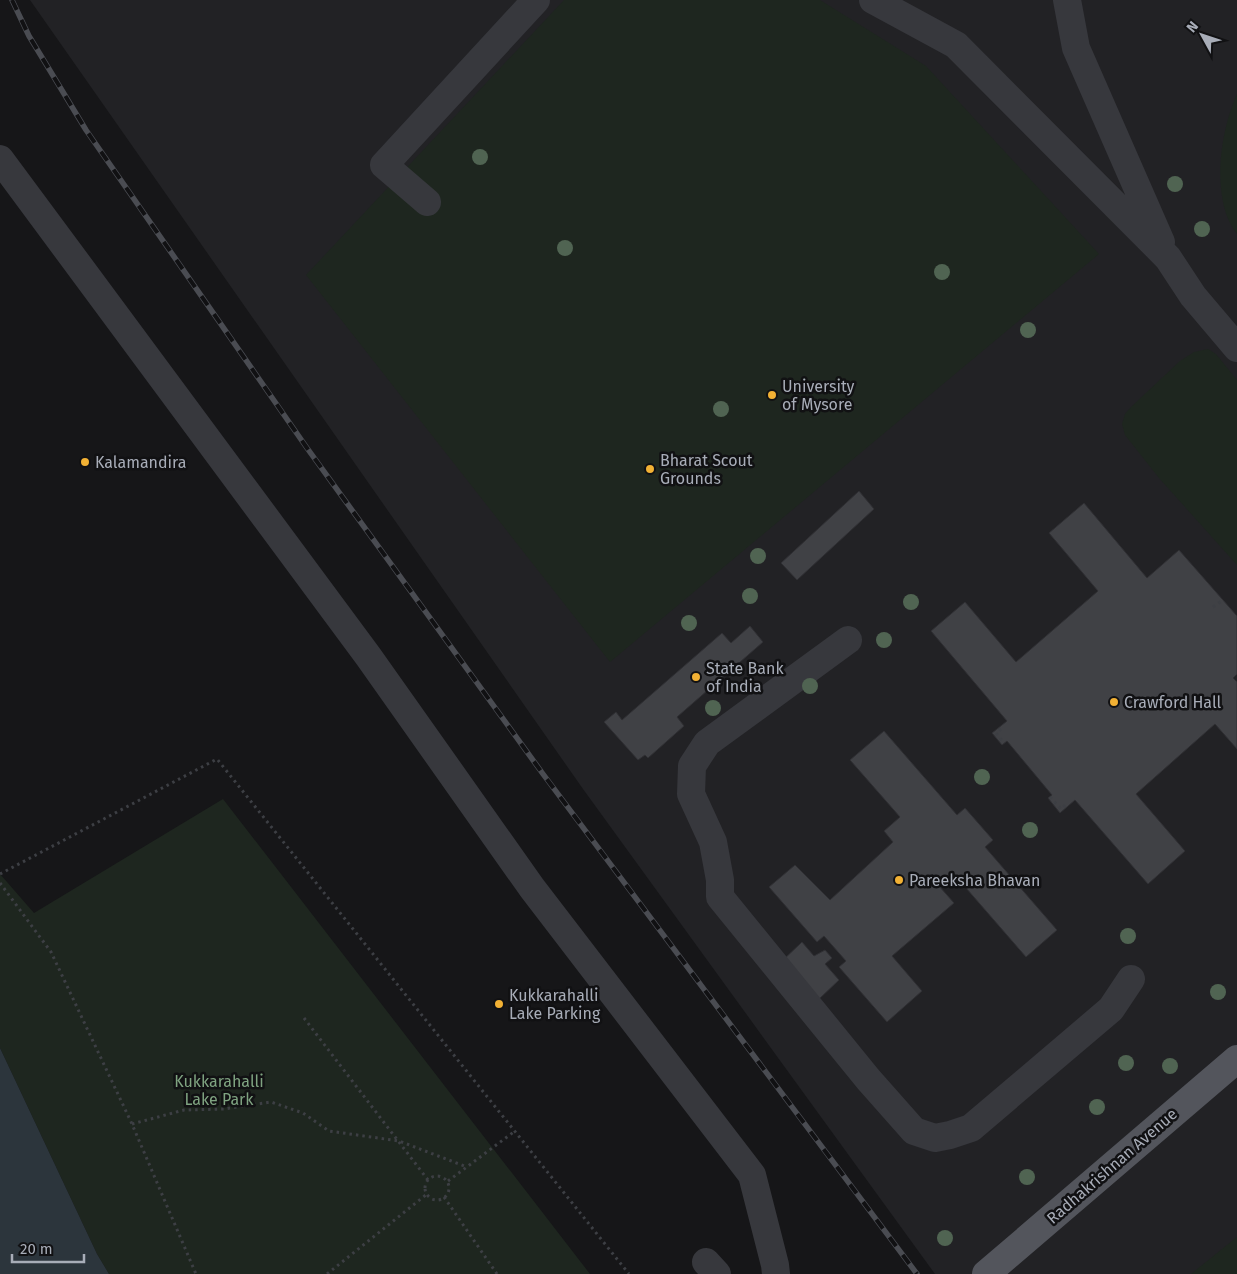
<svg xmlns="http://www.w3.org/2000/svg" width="1237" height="1274" font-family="'Fira Sans',sans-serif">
<rect width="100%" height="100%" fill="#161618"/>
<path fill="#222225" d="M30,0H1237V1274H935L583,789Z"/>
<path fill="#1e261f" d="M564,0H820L926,66L1099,254L610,662L306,275Z
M1237,94V234C1210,200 1220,131 1237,94Z
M1208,349L1216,354L1237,380V565L1159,478L1125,435L1122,424L1125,414L1131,407L1180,361L1194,352Z
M223,799L590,1274H109L97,1254L0,1048V874L34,913Z
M1237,1237V1274H1191Z"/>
<path fill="#2c353c" d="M0,1048L97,1254L109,1274H0Z"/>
<path fill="#404145" stroke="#303034" d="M859,491L874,509L797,580L781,563Z
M1084,503L1147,578L1179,550L1237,616V674L1233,678L1237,682V749L1215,724L1136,794L1185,851L1148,884L1075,800L1060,813L1048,798L1052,795L1007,741L1002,745L992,733L1007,721L931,631L965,602L1016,662L1098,591L1049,533Z
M750,626L763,642L677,717L684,726L648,758L645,755L638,760L604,722L616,712L622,720L722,633L731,643Z
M884,731L957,815L965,808L993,840L985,847L1057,930L1026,957L953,873L939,886L954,903L892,956L922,991L887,1022L839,967L846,961L824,936L817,942L769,887L795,865L830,900L893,842L884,831L900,817L850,760Z
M802,942L814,956L825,950L832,958L825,964L839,980L818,1000L781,962Z"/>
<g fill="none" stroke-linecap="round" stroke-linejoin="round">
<path stroke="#3d3f44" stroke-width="3" stroke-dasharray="2.5 4" stroke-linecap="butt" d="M1213,607L1223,600
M1001,729L996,733L1004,743
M1050,797L1061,809L1065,805
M0,874L217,759L629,1274
M0,883L51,952L132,1124L196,1274
M304,1018L428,1180
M132,1124L184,1110L224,1109L271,1102L303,1113L329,1131L399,1141L467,1167
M425 1188a12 12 0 1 1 24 0a12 12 0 1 1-24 0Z
M448,1181L515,1131
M444,1197L497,1274
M327,1274L427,1194"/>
<path stroke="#37383d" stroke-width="28" d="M873,0L956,45L1168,258L1193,296L1237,348
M1067,0L1076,48L1161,242
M0,159L368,656L532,888L752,1175L775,1265L776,1274
M427,202L384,165L536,0
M848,640L707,743L692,766L691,794L713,842L720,880V897L868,1079L914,1131L935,1138L950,1135L971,1128L1111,1009L1131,979
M706,1262L717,1274"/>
<path stroke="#53555c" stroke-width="28" d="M986,1274L1237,1059"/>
<g stroke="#4a4c52" stroke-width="5.5">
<path id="rail" d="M12,0L29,36L86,130L307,448L543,774L917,1274"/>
</g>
<use href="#rail" stroke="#111113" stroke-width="4" stroke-dasharray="11" stroke-linecap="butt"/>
</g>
<g fill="#506452">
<circle cx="480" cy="157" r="8"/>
<circle cx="1175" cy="184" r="8"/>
<circle cx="1202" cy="229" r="8"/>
<circle cx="565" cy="248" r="8"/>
<circle cx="942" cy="272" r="8"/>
<circle cx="1028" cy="330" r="8"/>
<circle cx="721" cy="409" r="8"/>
<circle cx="758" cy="556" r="8"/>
<circle cx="750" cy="596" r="8"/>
<circle cx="911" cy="602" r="8"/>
<circle cx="689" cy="623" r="8"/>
<circle cx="884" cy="640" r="8"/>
<circle cx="810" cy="686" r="8"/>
<circle cx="713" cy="708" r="8"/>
<circle cx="982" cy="777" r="8"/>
<circle cx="1030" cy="830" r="8"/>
<circle cx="1128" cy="936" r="8"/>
<circle cx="1218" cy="992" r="8"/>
<circle cx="1126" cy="1063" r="8"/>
<circle cx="1170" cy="1066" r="8"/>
<circle cx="1097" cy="1107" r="8"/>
<circle cx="1027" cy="1177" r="8"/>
<circle cx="945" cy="1238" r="8"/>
</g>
<g fill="#f2b134" stroke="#111113" stroke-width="2">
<circle cx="772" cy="395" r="5"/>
<circle cx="85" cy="462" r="5"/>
<circle cx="650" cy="469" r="5"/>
<circle cx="696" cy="677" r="5"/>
<circle cx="1114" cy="702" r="5"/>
<circle cx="899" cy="880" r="5"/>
<circle cx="499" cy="1004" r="5"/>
</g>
<g text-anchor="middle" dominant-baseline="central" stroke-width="5" stroke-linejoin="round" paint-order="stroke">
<g font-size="16" fill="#a8adb8" stroke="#111113" text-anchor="start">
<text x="782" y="386">University<tspan x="782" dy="18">of Mysore</tspan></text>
<text x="660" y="460">Bharat Scout<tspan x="660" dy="18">Grounds</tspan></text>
<text x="95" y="462">Kalamandira</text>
<text x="706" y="668">State Bank<tspan x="706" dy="18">of India</tspan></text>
<text x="1124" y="702">Crawford Hall</text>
<text x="909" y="880">Pareeksha Bhavan</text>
<text x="509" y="995">Kukkarahalli<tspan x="509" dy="18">Lake Parking</tspan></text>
</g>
<g font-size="16" fill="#7fa381" stroke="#111113">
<text x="219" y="1081">Kukkarahalli<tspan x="219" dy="18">Lake Park</tspan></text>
</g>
<g font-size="16" fill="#a8adb8" stroke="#111113">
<text transform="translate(1112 1166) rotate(-41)">Radhakrishnan Avenue</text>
</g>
</g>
<g transform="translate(1202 35) rotate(310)" stroke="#111113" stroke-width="4" paint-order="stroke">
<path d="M0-4L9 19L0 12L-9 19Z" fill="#a8adb8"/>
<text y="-8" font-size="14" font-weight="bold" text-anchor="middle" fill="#a8adb8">N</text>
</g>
<path d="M12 1254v8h72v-8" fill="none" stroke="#a8adb8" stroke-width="2.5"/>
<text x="20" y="1254" font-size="15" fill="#a8adb8" stroke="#111113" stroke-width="4" paint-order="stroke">20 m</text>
</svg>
